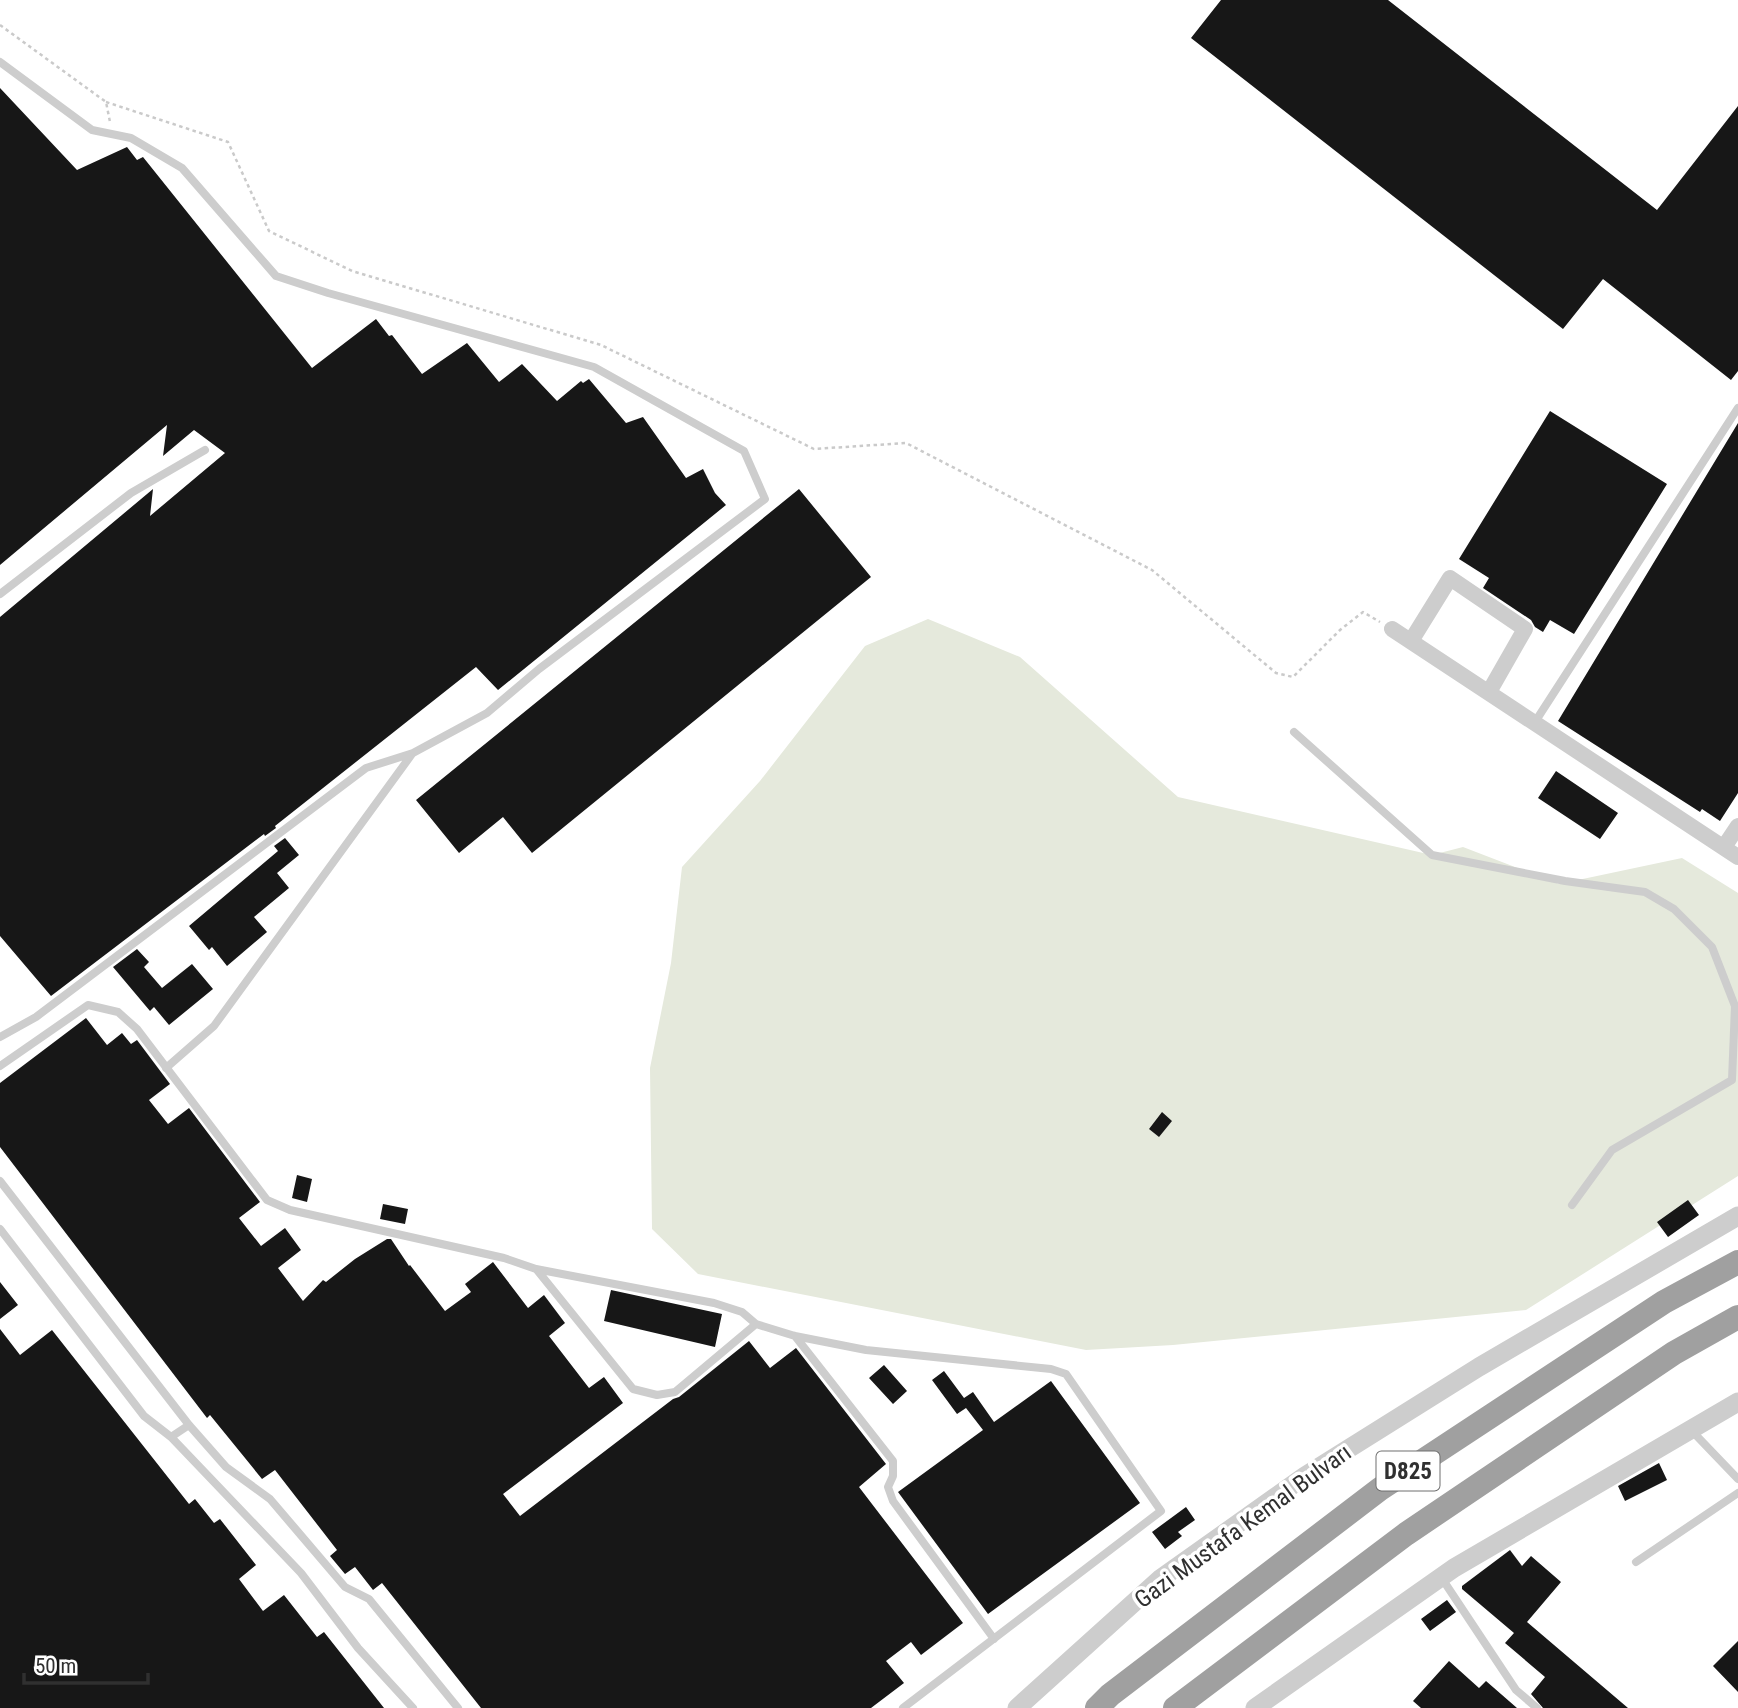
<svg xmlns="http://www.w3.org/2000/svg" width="1738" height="1708" font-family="'Roboto Condensed',sans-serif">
<rect width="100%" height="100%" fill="#fff"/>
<path fill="#e5e9dc" d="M928,619L1020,657L1178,797L1432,855L1463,847L1559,884L1682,858L1738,893V1176L1526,1310L1173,1345L1086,1350L698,1274L652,1229L650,1068L671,963L682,867L760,781L865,646Z"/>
<path fill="#171717" d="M1221,0H1388L1657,210L1738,106V371L1731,380L1603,279L1563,329L1191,38Z
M0,88L77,170L127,147L137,160L143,157L312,368L376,319L389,336L392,335L422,374L467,343L499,382L522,364L557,401L581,381L583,383L589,379L626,423L643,417L686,478L703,469L715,493L726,505L498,690L476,667L275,826L276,828L265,836L264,834L51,996L0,936V617L153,489L150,516L225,453L194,430L163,456L167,425L0,565Z
M1550,411L1667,484L1574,634L1550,620L1543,632L1535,627L1531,620L1483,588L1489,578L1459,559Z
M1738,423V793L1720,821L1702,809L1700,812L1558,721Z
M799,489L871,577L532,853L503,817L459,853L416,800Z
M1556,771L1618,813L1600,839L1538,798Z
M285,838L299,855L277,873L289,888L254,917L267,932L227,966L212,947L209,950L189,926L278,851L274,846Z
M137,949L149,962L144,967L162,988L192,964L213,989L169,1025L154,1007L150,1011L113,967Z
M86,1018L107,1045L122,1033L131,1044L137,1040L170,1084L149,1100L168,1124L189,1108L260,1202L239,1218L261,1246L285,1228L301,1250L278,1268L303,1301L323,1280L326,1282L355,1259L387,1239H391L409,1266L410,1265L445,1311L471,1292L465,1284L493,1262L528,1308L544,1295L565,1323L549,1336L589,1388L604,1377L623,1403L503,1494L520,1516L673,1399L679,1397L749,1341L770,1368L796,1348L886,1464L859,1487L963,1623L921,1655L911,1642L886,1661L904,1683L871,1708H481L382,1583L373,1590L355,1567L345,1574L330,1556L337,1550L275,1470L262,1479L210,1415L207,1418L0,1147V1083Z
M1162,1112L1172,1121L1159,1137L1149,1129Z
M297,1175L312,1179L307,1202L292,1198Z
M1688,1200L1699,1215L1668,1237L1657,1222Z
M383,1204L408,1209L405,1224L380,1219Z
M0,1282L18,1305L0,1319Z
M611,1290L722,1314L715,1347L604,1321Z
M0,1329L20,1355L52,1330L189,1504L195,1499L214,1523L220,1519L256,1565L239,1579L263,1611L284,1595L317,1637L324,1632L384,1708H0Z
M884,1365L907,1391L893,1404L869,1378Z
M944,1371L964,1398L973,1392L994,1422L1051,1381L1140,1503L988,1614L898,1492L983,1430L966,1408L957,1414L932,1380Z
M1659,1463L1667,1480L1625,1501L1618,1486Z
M1186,1507L1195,1520L1178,1532L1182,1536L1165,1549L1152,1532Z
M1510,1550L1522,1566L1531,1556L1561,1582L1527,1622L1628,1708H1543L1531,1694L1545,1677L1505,1643L1514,1633L1462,1589V1586Z
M1447,1600L1456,1612L1430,1631L1421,1619Z
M1738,1641V1692L1713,1666Z
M1449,1661L1479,1688L1486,1681L1517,1708H1421L1413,1701Z"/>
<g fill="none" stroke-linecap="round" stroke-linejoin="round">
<path stroke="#cacaca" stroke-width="2.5" stroke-dasharray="3.5 3.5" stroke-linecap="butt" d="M0,25L106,102L110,122
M106,102L228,142L269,231L352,271L601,345L814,449L906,443L1152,570L1276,673L1293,677L1340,630L1363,612L1380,622"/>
<path stroke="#cdcdcd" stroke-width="8" d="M0,62L92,130L131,138L182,168L276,276L328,293L594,367L744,451L765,499L539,669L487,713L413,753L366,768L36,1017L0,1037
M0,594L131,493L205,450
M1535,722L1738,408
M1294,732L1432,855L1565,881L1645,892L1674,909L1712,947L1735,1006L1732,1080L1612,1150L1572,1205
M0,1066L88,1005L118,1012L137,1029L267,1200L290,1210L504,1258L536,1269L714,1303L742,1312L756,1324L795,1336L866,1350L1051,1369L1066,1374L1161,1511L903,1708
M166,1068L214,1026L412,754
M0,1181L189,1425L226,1467L270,1499L345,1587L369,1599L458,1708
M0,1229L144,1416L171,1437L301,1573L358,1648L413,1708
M537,1270L633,1389L657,1395L675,1392L756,1324
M795,1336L893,1461V1476L888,1487L893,1501L994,1639
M1691,1430L1738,1479
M171,1437L189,1425
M1636,1562L1738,1493
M1441,1577L1516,1690L1537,1708"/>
<path stroke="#cdcdcd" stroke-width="16" d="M1392,629L1738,857
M1411,641L1450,578L1525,629L1489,692
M1724,847L1738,826"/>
<path stroke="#cdcdcd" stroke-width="19" d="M1017,1708L1160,1579L1305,1476L1479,1367L1738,1216
M1255,1708L1454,1568L1738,1402"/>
<path stroke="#a0a0a0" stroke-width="24" d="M1097,1708L1110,1695L1380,1489L1664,1302L1738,1262
M1175,1708L1406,1534L1674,1353L1738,1317"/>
</g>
<g text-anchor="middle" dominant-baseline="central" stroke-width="7" stroke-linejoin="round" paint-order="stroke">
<rect fill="#fff" stroke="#6e6e6e" stroke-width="2" x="1376.5" y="1451.5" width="63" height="39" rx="5"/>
<g font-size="23" font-weight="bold" fill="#303030">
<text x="1408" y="1471">D825</text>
</g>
<g font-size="24" fill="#303030" stroke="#fff">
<text transform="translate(1243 1526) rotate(-36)">Gazi Mustafa Kemal Bulvarı</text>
</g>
</g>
<path d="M24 1673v10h124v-10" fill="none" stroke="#303030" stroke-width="3.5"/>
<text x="35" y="1673" font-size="21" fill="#303030" stroke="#ffffff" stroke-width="5" paint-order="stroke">50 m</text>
</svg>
